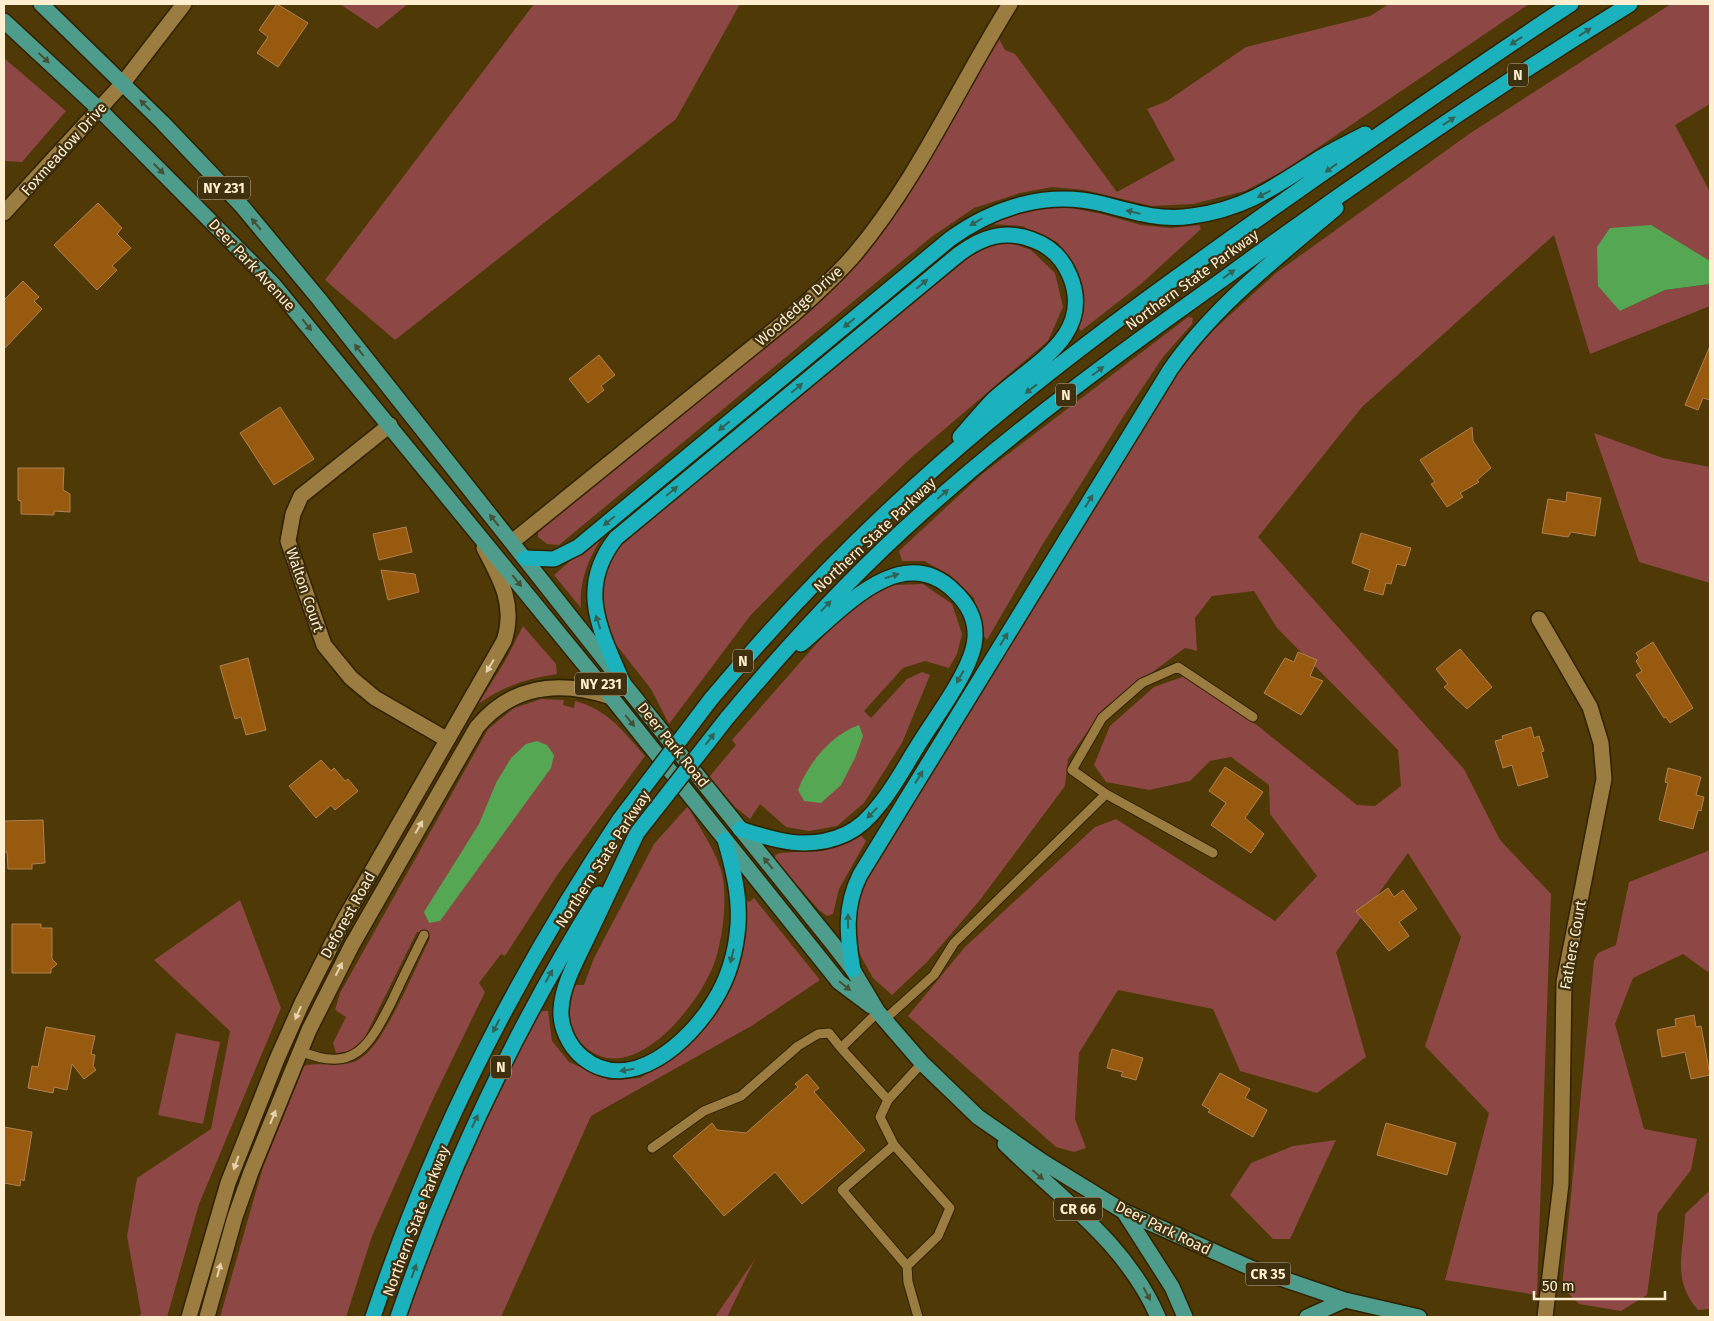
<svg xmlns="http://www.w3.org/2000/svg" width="1714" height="1321" font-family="'Fira Sans',sans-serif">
<rect width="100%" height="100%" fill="#4e3907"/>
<path fill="#8d4745" d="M340,4H408L377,29Z
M534,4H740L676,119L395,340L325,280Z
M1389,4H1529L1285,170L1245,191L1193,204L1151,206L1084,190L1052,187L1020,193L974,208L930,238L559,545L547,544L538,537V532L547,524L794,322L858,263L904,203L998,37L1005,50L1015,54L1117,192L1175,160L1147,109L1167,101L1246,47L1370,16Z
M1671,4H1710V104L1675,125L1710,192V261L1700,256L1620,311L1665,290L1710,284V306L1590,354L1554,235L1362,407L1258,537L1464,769L1500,840L1551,894L1537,1295L1445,1280L1489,1113L1425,1046L1461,937L1408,853L1336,952L1366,1057L1317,1093L1240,1071L1213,1009L1118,990L1079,1053L1075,1119L1086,1148L1074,1152L1056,1147L908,1016L965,947L1095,827L1116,819L1275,921L1317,876L1270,814L1269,785L1231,757L1210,761L1190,781L1149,790L1106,782L1094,765L1110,726L1154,687L1185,676L1258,726L1357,805L1375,806L1401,786L1398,750L1277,628L1254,591L1212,596L1195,618L1197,651L1185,648L1104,708L1068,759L1065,786L980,900L927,962L892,995L873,978L859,953L853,927L856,900L874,864L971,711L1168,385L1210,333L1276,273L1469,134Z
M4,58L66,111L22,162L4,161Z
M1056,205L1102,214L1141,225L1171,228L1199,225L1201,229L1141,284L1081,331L1077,325L1082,301L1076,268L1057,242L1022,226L990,224L1018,209Z
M1006,241L1031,250L1055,273L1063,307L1048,341L913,456L815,549L750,616L669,724L651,689L610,637L601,609L602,579L614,551L641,524L972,250Z
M1188,317L1193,318L1192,324L1163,357L1123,417L1041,547L987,640L981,632L974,598L950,575L924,561H902L899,551L982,474Z
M1594,433L1663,458L1710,467V583L1639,562Z
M608,528C591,554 579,576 581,608L554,575Z
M923,584L952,604L962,634L957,654L949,668L925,661L903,668L864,711L871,718L907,679L922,672L930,675L902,743L864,803L837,826L809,831L786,827L760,804L750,819L735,807L709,777L736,745L732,740L818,642L857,602L893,585Z
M523,626L556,664L557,674C525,679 505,686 478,704L505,661Z
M541,699L564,700L563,705L574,708L575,701C607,709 624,732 645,756L558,874L505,956L501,954L479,983L485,992L434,1097L372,1236L346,1317H220L263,1167L304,1066C323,1061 343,1070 361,1058C385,1043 416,966 430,938L428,932H417L364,1039L350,1051L336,1053L333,1043L346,1017L335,1010L340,993L488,729L514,708Z
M688,806C698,826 713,846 720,867C729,891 723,940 714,964C698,1006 632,1090 584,1046C562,1026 567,1011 574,985H584L594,958L654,844Z
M860,834L866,841L839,889L833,914L827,916L819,910L775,860V855L780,853L826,850Z
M1710,850V971L1708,972L1683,954L1633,978L1615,1024L1644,1129L1697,1139L1691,1170L1658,1213L1647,1295L1621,1311L1579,1304L1562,1287L1594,960L1598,953L1616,945L1629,882Z
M744,897L749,902L754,898L820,980L753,1025L591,1116L501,1317H405L472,1140L541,1011H548L552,1041L569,1062L609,1080L640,1078L667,1061L710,1016Z
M240,900L281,1008L199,1204L167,1317H139L141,1313L127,1236L137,1178L211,1129L230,1031L154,960Z
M176,1033L220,1042L203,1124L158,1115Z
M1336,1140L1290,1239H1273L1230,1195L1251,1163L1293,1146Z
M1710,1190V1309L1698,1310C1671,1280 1684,1251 1685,1214Z
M755,1259L727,1317H715Z"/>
<path fill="#55a753" d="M1651,225L1710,261V284L1665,290L1620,311L1598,286L1597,247L1610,228Z
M859,725L863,736L855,758L841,785L821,803L804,801L798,790C809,762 831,735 859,725Z
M537,741L547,745L554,755L551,768L440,921L429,923L424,912L479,824L496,783L511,758L526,744Z"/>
<path fill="#985a0e" stroke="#b18052" d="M277,4L308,23L278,67L257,53L268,37L259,30Z
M98,203L122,228L117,234L131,248L112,266L117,270L97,290L54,245Z
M23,281L39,297L34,301L42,309L4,349V300Z
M1710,346V400L1703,398L1698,410L1685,405Z
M599,355L615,375L601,386L604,390L588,403L569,379Z
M280,407L314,459L274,485L240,433Z
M1472,427L1473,441L1491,468L1477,480L1479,482L1460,493L1463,497L1447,507L1431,484L1435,482L1420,460Z
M18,468H64L63,490L70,494V512L54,511V515L21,514V501L18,500Z
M1567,492L1601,498L1595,536L1571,532L1568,537L1542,533L1548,499L1566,502Z
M406,527L412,552L379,560L373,534Z
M1361,533L1411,548L1405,566L1397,564L1391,584L1386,583L1383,595L1364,590L1370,570L1352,563Z
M381,570L415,574L419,592L388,600Z
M1653,642L1693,708L1670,723L1666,717L1664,718L1636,675L1642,671L1636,661L1639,658L1636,653Z
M1460,649L1492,687L1467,709L1444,687L1448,684L1436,669Z
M1298,652L1317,660L1310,676L1323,681L1301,715L1264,693L1285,658L1294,662Z
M248,658L266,730L246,735L241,717L235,719L220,666Z
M1531,727L1534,738L1539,736L1544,751L1541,752L1548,777L1518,786L1512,765L1503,768L1495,741L1503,739L1502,736Z
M321,760L331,771L334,768L345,781L348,779L358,791L335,810L331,805L316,818L289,786Z
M1225,767L1263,792L1245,818L1264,834L1251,853L1211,825L1226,803L1209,791Z
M1668,768L1701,777L1696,795L1704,797L1701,811L1698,810L1693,829L1659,820L1668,783L1665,782Z
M43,820L45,863L32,864V869H8L7,852H4V821Z
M1388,888L1394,897L1403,890L1417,909L1399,922L1409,936L1389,951L1356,911Z
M12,924H41V928H52V959L57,964L51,969V973H12Z
M1694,1015L1696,1027L1701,1026L1710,1075L1691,1079L1685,1052L1662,1057L1657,1030L1676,1026L1675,1019Z
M46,1027L95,1036L91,1054L95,1055L93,1066L96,1070L84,1079L72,1064L67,1090L54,1087L53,1093L28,1088L32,1066L38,1067Z
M1112,1049L1143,1058L1136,1080L1121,1076L1123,1072L1107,1068Z
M1220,1073L1250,1089L1245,1098L1267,1110L1253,1137L1208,1112L1210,1110L1202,1105Z
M807,1074L819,1088L814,1092L865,1150L802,1204L775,1172L724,1216L673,1156L712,1123L717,1130L746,1133L798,1087L795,1084Z
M1386,1123L1456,1143L1447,1175L1377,1155Z
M4,1127L32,1132L24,1181L21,1179L20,1186L4,1183Z"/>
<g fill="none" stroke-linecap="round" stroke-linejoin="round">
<g stroke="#302101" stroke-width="11">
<path id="lane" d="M1106,794L1072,770L1102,718L1142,683L1178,667L1253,717
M878,1012L841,1048L888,1100
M884,1020L934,975L954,943L1106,794L1213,853
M300,1051C355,1074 369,1046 392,1001C402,979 413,957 424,935
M894,1145L842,1190L907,1266
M652,1148L704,1111L741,1096L798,1046L818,1034L829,1033L841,1048
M918,1317L908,1282L907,1266L938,1236L950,1208L894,1145L880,1117L888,1100L922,1063"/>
</g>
<g stroke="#302101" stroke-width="18">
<path id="street" d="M4,213L123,83
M390,425L301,496L293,514L288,541L324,645L351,678L375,698L446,739
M512,542L790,317C813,297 835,277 855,254C918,179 958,87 1010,4
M1539,619L1590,707L1601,743L1604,779L1564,982L1561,1184L1545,1317"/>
</g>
<g stroke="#302101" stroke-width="18">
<path id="secondary" d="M123,83L184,4
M189,1317L228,1183L277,1059L302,1003L344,920L504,641C516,605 500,578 484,548
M207,1317L235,1217L251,1172L309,1030L352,945L477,727C513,684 560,680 611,697"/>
</g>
<g stroke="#302101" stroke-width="18">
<path id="primary" d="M41,4L162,122L241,205L319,299L623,683L833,944L853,970L878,1012L922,1063L978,1117L1043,1162L1123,1211L1251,1268L1345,1300L1419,1317
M4,21L100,110L273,284L611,697L839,982L871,1006
M1005,1144C1061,1199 1126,1243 1158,1317
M1124,1212L1172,1287L1185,1317
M1307,1317L1345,1300"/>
</g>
<g stroke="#302101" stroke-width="18">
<path id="highway" d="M525,558L554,559L578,547L950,239C994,207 1048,190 1103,204C1133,212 1161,221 1192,216C1244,209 1273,188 1315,161C1331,151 1348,143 1365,134
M623,683C601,631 576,589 616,538L959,254C982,237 1005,229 1033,240C1050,246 1063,259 1070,276C1095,337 1030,365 993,400C982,411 971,425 960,437
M711,699C774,624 842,552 915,486C1039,373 1177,276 1313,180C1399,121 1484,61 1571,4
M727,718C788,645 852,575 923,512C1018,427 1122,351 1226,277C1357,181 1492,89 1630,4
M740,829C776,841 809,851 846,834C859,828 871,816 880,804C894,787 905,766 917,747C933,720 974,668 975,637C976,619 967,603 954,591C901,539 840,612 801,644
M637,833C621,866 606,899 590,932C579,956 562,984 561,1010C560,1027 569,1046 582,1057C630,1097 690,1041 714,1001C728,979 736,951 738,925C740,896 733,868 725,840
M853,970C847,936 844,907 860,875L1170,370C1214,306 1277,258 1336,208
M373,1317C432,1140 516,974 620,819
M398,1317C449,1168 516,1027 599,894"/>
</g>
<use href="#lane" stroke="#9b7d42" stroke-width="9"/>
<use href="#street" stroke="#9b7d42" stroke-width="15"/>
<use href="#secondary" stroke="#9b7d42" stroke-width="15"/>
<use href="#primary" stroke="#4e9d8c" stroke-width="15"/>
<use href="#highway" stroke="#1bb2be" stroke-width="15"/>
<g stroke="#302101" stroke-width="18" stroke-linecap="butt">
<path id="highway-bridge" d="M620,819L711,699
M637,833L727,718"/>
</g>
<use href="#highway-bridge" stroke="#1bb2be" stroke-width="15"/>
</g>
<defs><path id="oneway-solid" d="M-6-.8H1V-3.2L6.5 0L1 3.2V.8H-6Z" transform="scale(1.25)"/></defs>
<g fill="#316456">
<use href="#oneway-solid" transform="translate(1585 32) rotate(-33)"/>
<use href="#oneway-solid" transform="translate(1516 41) rotate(146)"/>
<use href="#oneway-solid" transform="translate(1449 121) rotate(-34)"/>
<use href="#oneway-solid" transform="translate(1331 168) rotate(144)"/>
<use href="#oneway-solid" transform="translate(1264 194) rotate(153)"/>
<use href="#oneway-solid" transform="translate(1133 212) rotate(-167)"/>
<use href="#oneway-solid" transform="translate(976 222) rotate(150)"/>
<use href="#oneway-solid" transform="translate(1229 274) rotate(-36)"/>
<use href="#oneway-solid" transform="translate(922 284) rotate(-40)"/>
<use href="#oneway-solid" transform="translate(849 323) rotate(140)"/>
<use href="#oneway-solid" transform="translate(1098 371) rotate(-37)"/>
<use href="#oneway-solid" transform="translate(797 388) rotate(-40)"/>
<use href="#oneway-solid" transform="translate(1031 389) rotate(142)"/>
<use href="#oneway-solid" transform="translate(724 426) rotate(140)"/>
<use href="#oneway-solid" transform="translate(672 491) rotate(-40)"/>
<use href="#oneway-solid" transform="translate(943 494) rotate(-41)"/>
<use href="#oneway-solid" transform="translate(1089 501) rotate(-58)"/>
<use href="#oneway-solid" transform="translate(609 521) rotate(140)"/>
<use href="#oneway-solid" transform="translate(892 576) rotate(-17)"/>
<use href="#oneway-solid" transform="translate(826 606) rotate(-46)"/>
<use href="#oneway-solid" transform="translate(598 622) rotate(-108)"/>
<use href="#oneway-solid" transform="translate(1004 639) rotate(-58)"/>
<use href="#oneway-solid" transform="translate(960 677) rotate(120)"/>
<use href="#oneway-solid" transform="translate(710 739) rotate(-52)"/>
<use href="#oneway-solid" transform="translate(919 777) rotate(-58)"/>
<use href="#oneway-solid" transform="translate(872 813) rotate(134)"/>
<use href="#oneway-solid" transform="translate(848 921) rotate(-90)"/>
<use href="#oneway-solid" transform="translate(732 956) rotate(104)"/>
<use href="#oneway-solid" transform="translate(549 976) rotate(-61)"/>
<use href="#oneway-solid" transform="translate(496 1026) rotate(117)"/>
<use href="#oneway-solid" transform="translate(627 1070) rotate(171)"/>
<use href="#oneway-solid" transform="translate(475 1121) rotate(-65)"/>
<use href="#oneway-solid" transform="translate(414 1271) rotate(-70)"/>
</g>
<g fill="#445135">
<use href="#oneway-solid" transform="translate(44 58) rotate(43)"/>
<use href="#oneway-solid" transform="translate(145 105) rotate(-135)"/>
<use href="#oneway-solid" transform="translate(159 169) rotate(45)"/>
<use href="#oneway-solid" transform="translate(256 224) rotate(-130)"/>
<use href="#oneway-solid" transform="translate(307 325) rotate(51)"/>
<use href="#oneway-solid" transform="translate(359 350) rotate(-128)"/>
<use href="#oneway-solid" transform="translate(494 520) rotate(-129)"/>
<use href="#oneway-solid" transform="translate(517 581) rotate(51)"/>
<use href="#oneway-solid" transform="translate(630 721) rotate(51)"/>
<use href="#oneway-solid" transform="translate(768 863) rotate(-129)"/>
<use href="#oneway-solid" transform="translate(845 986) rotate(39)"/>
<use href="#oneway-solid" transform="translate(1038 1175) rotate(41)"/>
<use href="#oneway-solid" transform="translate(1147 1294) rotate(62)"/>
</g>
<g fill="#e6d2ac">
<use href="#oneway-solid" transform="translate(490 666) rotate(121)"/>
<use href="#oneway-solid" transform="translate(419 827) rotate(-60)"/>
<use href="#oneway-solid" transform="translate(339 969) rotate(-63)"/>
<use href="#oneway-solid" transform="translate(298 1013) rotate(114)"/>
<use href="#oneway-solid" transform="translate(273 1117) rotate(-68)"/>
<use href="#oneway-solid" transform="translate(236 1163) rotate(110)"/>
<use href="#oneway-solid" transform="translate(219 1270) rotate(-75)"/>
</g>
<g text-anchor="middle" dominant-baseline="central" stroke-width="4.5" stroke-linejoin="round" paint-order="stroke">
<g fill="#3f3010" stroke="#c5b596" stroke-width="1">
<rect x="1508" y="63.5" width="20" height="23" rx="4"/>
<rect x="198" y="176.5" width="52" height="23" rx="4"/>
<rect x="1056" y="383.5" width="20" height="23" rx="4"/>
<rect x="733" y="649.5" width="20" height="23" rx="4"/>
<rect x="575" y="672.5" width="52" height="23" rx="4"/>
<rect x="491" y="1055.5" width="20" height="23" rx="4"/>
<rect x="1054" y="1197.5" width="48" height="23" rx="4"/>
<rect x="1245.5" y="1262.5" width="45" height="23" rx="4"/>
</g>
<g font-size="14" font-weight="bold" fill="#ffeed0">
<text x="1518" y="75">N</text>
<text x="224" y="188">NY 231</text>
<text x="1066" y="395">N</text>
<text x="743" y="661">N</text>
<text x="601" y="684">NY 231</text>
<text x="501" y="1067">N</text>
<text x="1078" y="1209">CR 66</text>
<text x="1268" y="1274">CR 35</text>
</g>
<g font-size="15" fill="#ffeed0" stroke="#3f3010">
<text transform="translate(64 149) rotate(-48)">Foxmeadow Drive</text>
<text transform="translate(252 265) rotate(47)">Deer Park Avenue</text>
<text transform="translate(1192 280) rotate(-36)">Northern State Parkway</text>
<text transform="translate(799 306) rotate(-42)">Woodedge Drive</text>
<text transform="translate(875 535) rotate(-43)">Northern State Parkway</text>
<text transform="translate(305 590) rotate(71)">Walton Court</text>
<text transform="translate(673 745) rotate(51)">Deer Park Road</text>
<text transform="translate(603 859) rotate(-57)">Northern State Parkway</text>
<text transform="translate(348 915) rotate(-61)">Deforest Road</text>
<text transform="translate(1573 945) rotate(-80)">Fathers Court</text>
<text transform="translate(416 1221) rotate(-69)">Northern State Parkway</text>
<text transform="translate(1163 1228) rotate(26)">Deer Park Road</text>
</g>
</g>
<rect width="1714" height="1321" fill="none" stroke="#ffeed0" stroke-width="10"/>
<path d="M1534 1291v8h131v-8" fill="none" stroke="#ffeed0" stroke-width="2.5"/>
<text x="1542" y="1291" font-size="15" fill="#ffeed0" stroke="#3f3010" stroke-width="4" paint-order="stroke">50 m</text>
</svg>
